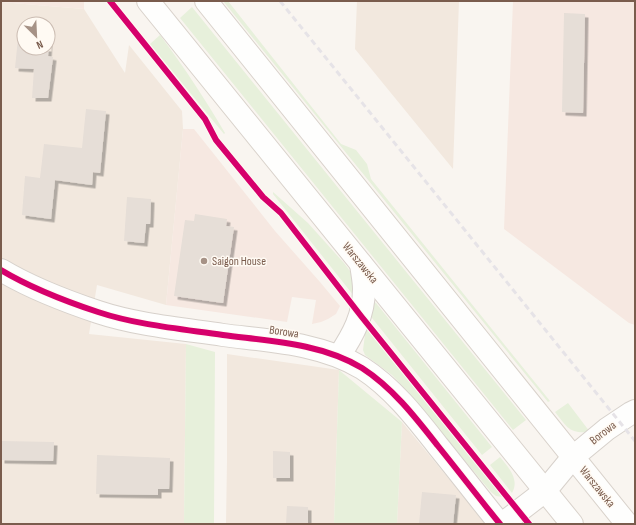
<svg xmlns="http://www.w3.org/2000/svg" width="636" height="525" font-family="'Sofia Sans Condensed',sans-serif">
<defs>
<filter id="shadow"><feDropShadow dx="3.5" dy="3.5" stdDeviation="0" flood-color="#0004"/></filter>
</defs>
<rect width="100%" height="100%" fill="#f9f5f0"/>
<path fill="#f2e8de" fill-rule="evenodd" d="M357,1H459L453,169L355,49Z
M1,2L84,9L125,73L129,45L182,111L183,129L166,305L97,285L89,334L186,344L184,524H1ZM24,24H48V48H24Z
M227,354L339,370L334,524H226L227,461Z
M402,422L486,524H397Z"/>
<path fill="#f6e8e1" d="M1,1H84V9L1,2Z
M513,1H635V325L629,323L504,229Z
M183,129H194L275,231L320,282L340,306L336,314L328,319L321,322L312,324L316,300L292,297L287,322L166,305Z"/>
<path fill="#e7f0db" d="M223,1H228L341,144L356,150L367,164L371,179L550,401L548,402Z
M192,7L526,420L513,430L180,18Z
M160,35C184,67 205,99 225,133L224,134L150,44Z
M273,192L308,223L344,263L350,271L353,281L354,296L273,194Z
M374,302L376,303L492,447L482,455L368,313Z
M366,327L503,497L496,496L491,492L408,392L392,375L365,355L363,350Z
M186,344L215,352L214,524H184Z
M339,370L402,422L397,524H334Z
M568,403L590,432C569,434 567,427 555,412Z
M500,457C508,467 520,479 512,493L490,465Z"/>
<path fill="#e6ded7" filter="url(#shadow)" d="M564,13L585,14L583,113L562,112Z
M18,38H24V48H48V40H49L48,56L53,57L48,98H32L34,69L15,68Z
M86,109L106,111L100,173L93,172L92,185L55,180L51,219L22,215L25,176L40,178L44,144L82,148Z
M127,197L151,199L150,224H146L144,243L124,241Z
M195,214L227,219L226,226L234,227L223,303L174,296L185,220L194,221Z
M1,441L54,442L53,461L1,460Z
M273,451L290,452V478H273Z
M97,455L170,458L169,489H158V495L96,494Z
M422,492L456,495L453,524H419Z
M287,506L308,507V524H286Z"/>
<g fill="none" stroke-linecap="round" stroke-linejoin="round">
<g stroke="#d7d1cb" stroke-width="24">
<path id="street" d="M1,270C31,288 65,301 98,312C137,325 182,329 223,335C269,341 321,343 362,368C393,388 416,418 438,446C459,472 479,498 500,524
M339,356C353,335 364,315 364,289C364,281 362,272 361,264
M502,524L545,491L573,457L584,448L607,429L631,413L635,411"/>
</g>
<g stroke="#d9d2cb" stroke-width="24">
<path id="secondary" d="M148,1L572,524
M206,1L627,524"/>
</g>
<use href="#street" stroke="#fefefd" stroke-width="22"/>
<use href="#secondary" stroke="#fefefd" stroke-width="22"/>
<path stroke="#e6e3e7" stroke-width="3" stroke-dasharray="6 4" stroke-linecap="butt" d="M280,1L635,441"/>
<g stroke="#fffaf3" stroke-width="8">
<path id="cycleway" d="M110,1L205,119L216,140L263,197L281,213L361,316L529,524
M1,270C31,288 65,301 98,312C137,325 182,329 223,335C269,341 321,343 362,368C393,388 416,418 438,446C459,472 479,498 500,524"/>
</g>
<use href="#cycleway" stroke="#d6006c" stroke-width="6"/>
</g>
<circle fill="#a69286" stroke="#fffaf3" stroke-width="1.5" cx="204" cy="261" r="4"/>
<g text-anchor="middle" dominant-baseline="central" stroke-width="3" stroke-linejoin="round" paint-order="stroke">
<g font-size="12" fill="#7a5c4d" stroke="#fffaf3" text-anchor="start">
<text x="212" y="261">Saigon House</text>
</g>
<g font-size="12" fill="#7a5c4d" stroke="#fffaf3">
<text transform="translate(360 263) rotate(51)">Warszawska</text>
<text transform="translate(284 332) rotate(9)">Borowa</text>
<text transform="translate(603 433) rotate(-38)">Borowa</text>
<text transform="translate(597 487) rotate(51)">Warszawska</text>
</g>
</g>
<rect width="636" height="525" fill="none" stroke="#7a5c4d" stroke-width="4"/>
<g transform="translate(36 36) rotate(156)"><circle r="19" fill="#fffaf3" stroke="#cabbb1"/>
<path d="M0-3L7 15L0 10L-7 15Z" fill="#a69286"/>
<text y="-6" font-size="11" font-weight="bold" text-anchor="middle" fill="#7a5c4d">N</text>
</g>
</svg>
